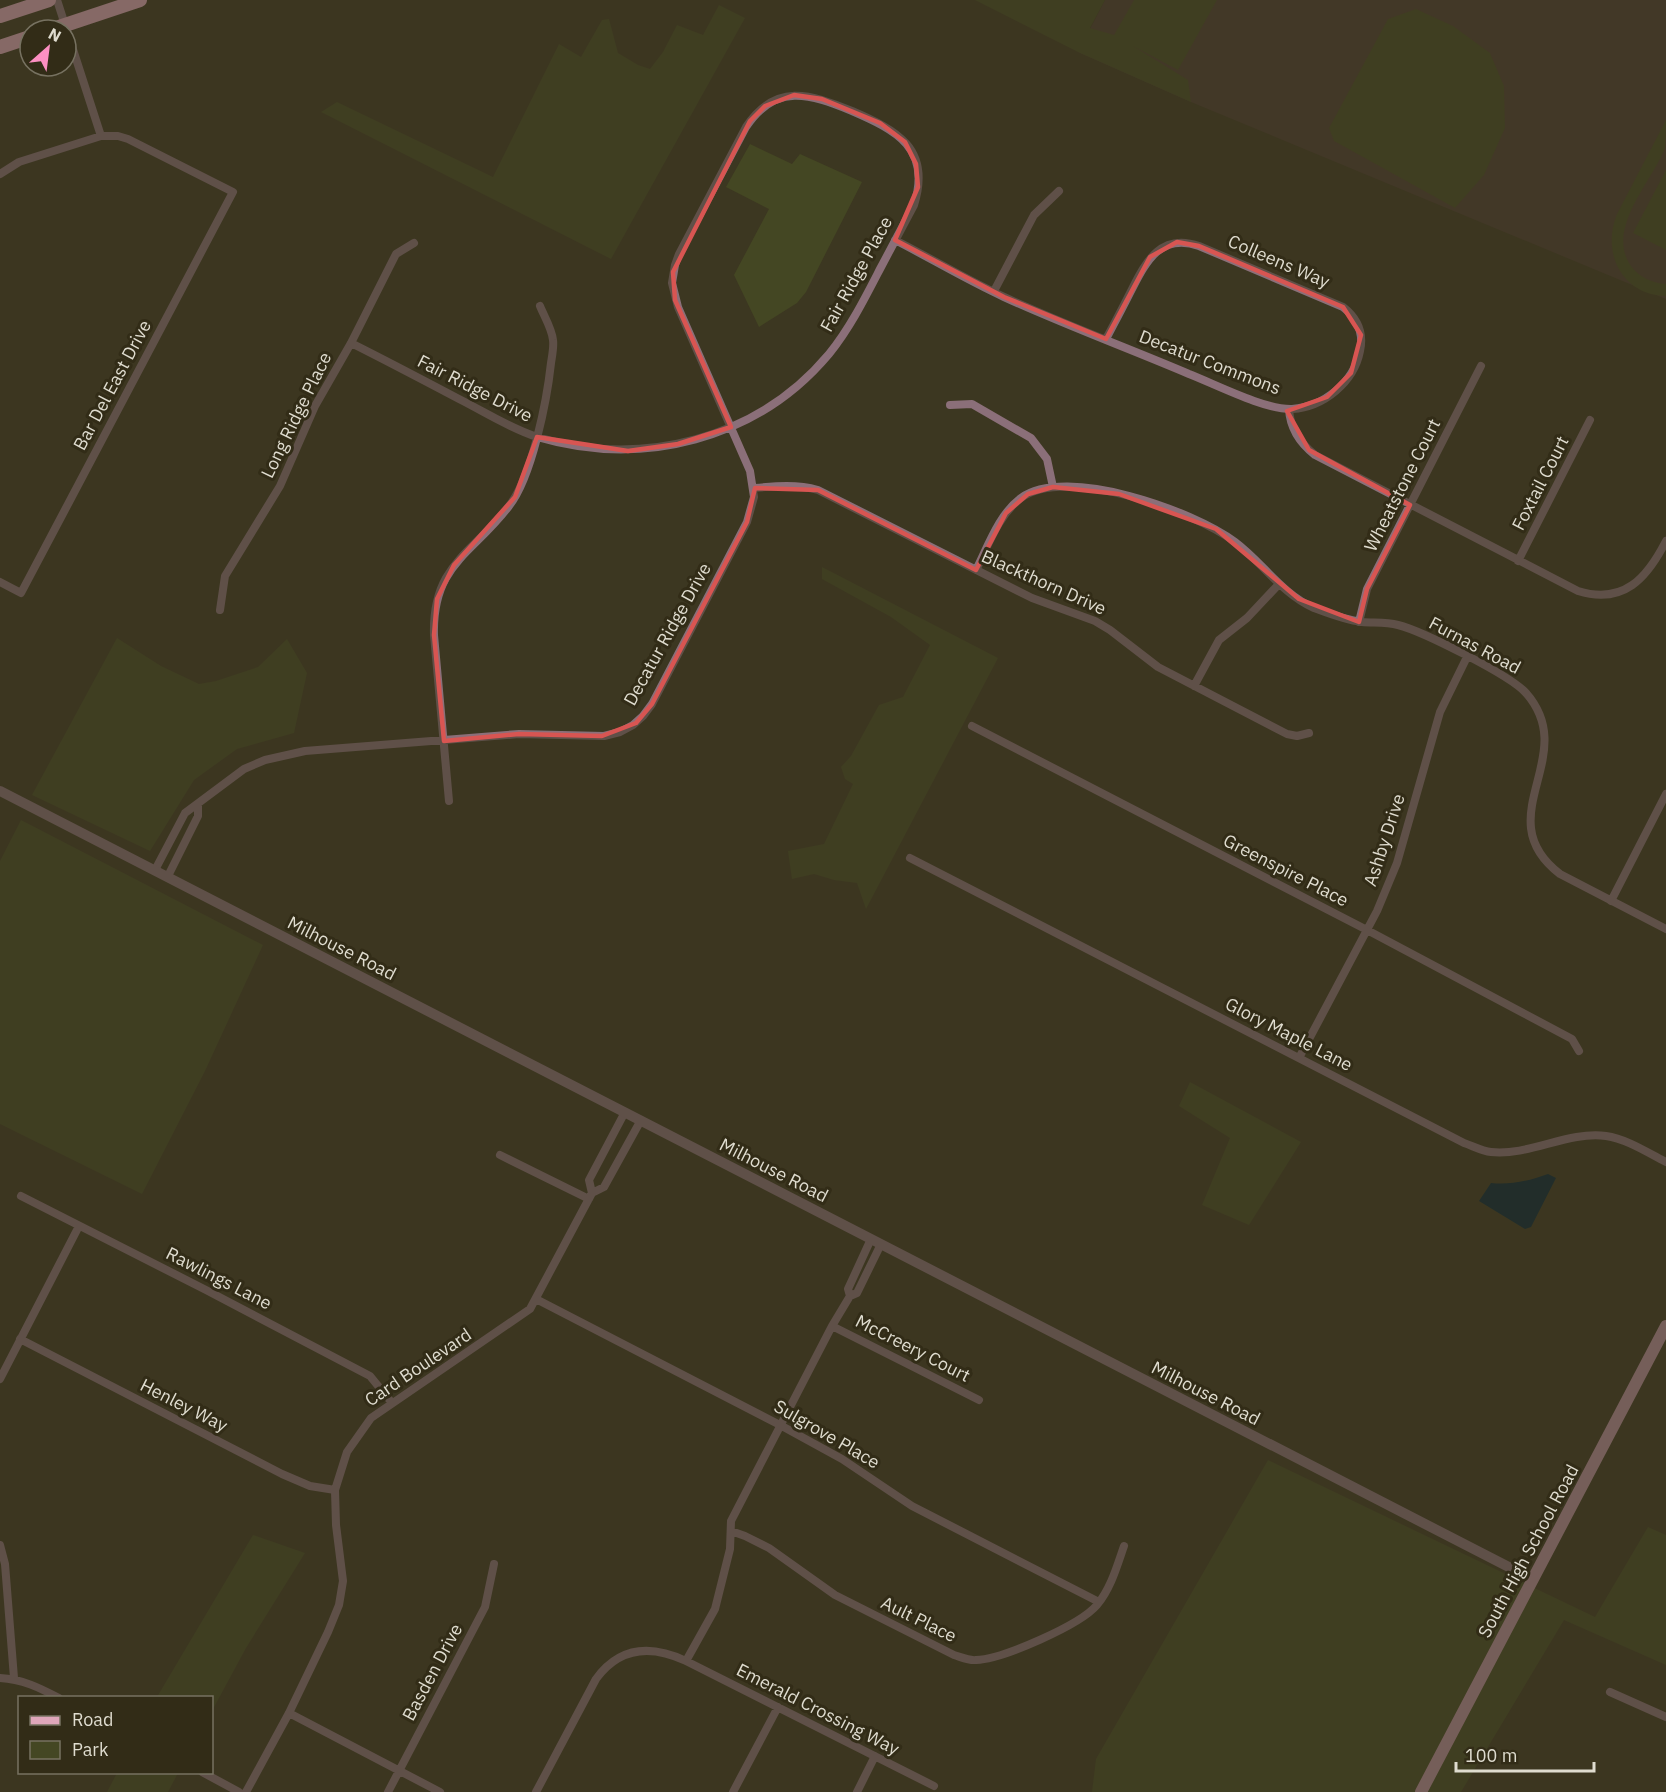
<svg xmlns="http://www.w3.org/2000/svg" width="1666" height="1792" font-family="'IBM Plex Sans',sans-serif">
<rect width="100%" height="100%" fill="#3c3721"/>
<path fill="#4b3a2f" d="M1105,0H1666V299L1191,102L1078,52Z"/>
<path fill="#444723" d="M975,0H1105L1090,28L1114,35L1134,0H1217L1178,70L1133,46L1188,80L1191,102L1078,52Z
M719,5L745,18L611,259L321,112L337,102L493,177L559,44L581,57L602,20L609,19L618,53L638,65L650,69L663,52L677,25L703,35Z
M1416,9L1453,26L1490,53L1504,86L1505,128L1484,175L1455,208L1334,141L1329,128L1388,19Z
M1666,120C1666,129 1666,140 1665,148C1652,182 1605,229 1631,266C1639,277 1652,283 1666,284V296C1622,295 1601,253 1617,214Z
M750,144L792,164L800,154L862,182L806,292L797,303L759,327L734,275L769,209L726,187Z
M1666,170V250L1633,233Z
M822,567L998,658L866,909L857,883L834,880L814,874L792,879L788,851L824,844L853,784L845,779L841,767L851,756L879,705L903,697L930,645L891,617L822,579Z
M117,638L161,666L199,684L216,681L258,667L287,639L307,673L294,733L237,749L194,780L150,851L32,795Z
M21,820L263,945L205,1071L142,1194L0,1124V861Z
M1190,1082L1301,1142L1249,1225L1202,1205L1230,1138L1179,1106Z
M1268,1460L1595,1617L1648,1527L1666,1535V1665L1564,1620L1461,1792H1092L1096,1759Z
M253,1535L305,1553L246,1648L212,1711V1698L157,1697Z
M117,1773V1772L178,1773L168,1792H107Z"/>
<path fill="#032335" d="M1548,1174L1556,1178L1531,1227L1525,1229L1479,1201L1491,1183C1510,1185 1529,1181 1548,1174Z"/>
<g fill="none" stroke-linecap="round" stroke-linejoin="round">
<path stroke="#8b6f79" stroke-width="8" d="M57,0L101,136
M0,174L19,162L101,136H118L128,139L233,192L21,593L0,582
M895,240C932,259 967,280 1004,297C1065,325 1128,348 1189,374C1215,384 1265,410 1292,409C1324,407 1354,382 1360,351C1364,333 1357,318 1343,307L1199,246C1159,232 1145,264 1130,293C1122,309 1114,324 1106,339
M994,291L1034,215L1059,191
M950,405L972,404L1031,438L1047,459L1053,487
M1289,409C1290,428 1301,444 1315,455L1578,591C1624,605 1647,578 1666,541
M754,488C776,486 797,484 818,490L1032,598L1095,621L1110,630L1158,667L1287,734L1297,736L1309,733
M1518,561L1590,420
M976,570C988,546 999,514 1021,498C1066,465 1194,511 1235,542C1262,562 1282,594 1314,608C1330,614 1345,620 1362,622C1374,623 1386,622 1398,625C1422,631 1510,675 1526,693C1582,757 1486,817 1560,874L1666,929
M220,610L225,576L280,486L315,406L351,343L396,254L414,243
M1359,622L1367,589L1481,366
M1194,686L1219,640L1247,618L1279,584
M972,726L1367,930L1572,1039L1579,1051
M449,801L434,635C432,564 473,554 509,506C532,477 547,400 551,363C552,356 554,347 553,340C552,329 544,316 540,306
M910,858L1464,1143C1473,1146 1482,1151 1491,1152C1530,1156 1567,1131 1606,1136C1627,1139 1648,1153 1666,1162
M155,870L185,813L244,769L265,760L305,751L519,734L604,736L620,732L633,725L643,716L652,704L747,522L754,497L750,471L678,307L672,283L675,265L679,254L746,127C776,82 810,94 852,111C896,130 932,148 914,205C903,226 891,248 880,269C865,298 850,328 829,354C757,440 642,468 537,437C509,428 485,412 459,399C423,380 387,361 351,343
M168,876L198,816V804
M1611,901L1666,794
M1299,1058L1377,911L1397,863L1440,712L1467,657
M500,1155L589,1199
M592,1193L589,1180L625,1112
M21,1196L206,1290L370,1376L392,1403
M871,1239L848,1289L850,1296L857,1293L881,1244
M536,1299L780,1425L842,1459L912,1506L1099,1602
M832,1326L979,1400
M20,1339L282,1474L310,1486L335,1490
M0,1379L79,1226
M731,1531L745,1536L769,1548L835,1595L954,1655C961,1657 969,1661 976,1660C1003,1659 1080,1625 1097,1605C1111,1588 1117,1566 1124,1546
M0,1545L5,1564L14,1678
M686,1661L715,1609L730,1549L731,1521L832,1326L850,1296
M0,1678C22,1679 40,1688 59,1698
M1610,1692L1666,1717
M289,1713L440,1792
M202,1772L239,1792
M246,1792L289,1713L328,1632L339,1605L343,1581L336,1525L335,1490L347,1452L371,1418L530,1309L592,1193L604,1187L641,1120
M388,1792L485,1607L494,1564
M536,1792L596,1679C620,1646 652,1645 686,1661L934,1786
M733,1792L778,1707
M857,1792L875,1756"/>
<path stroke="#8b6f79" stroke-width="10" d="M0,791L1532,1579"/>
<path stroke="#bb8e9e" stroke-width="12" d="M1421,1792L1666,1326"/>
<path stroke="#dfa6ba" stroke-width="14" d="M0,16L49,0
M50,30L140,0
M0,47L30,37"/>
</g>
<path d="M0 0H1666V1792H0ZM794,95L822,99L880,123L905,142L916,164L918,187L895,240L1004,297L1106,339L1150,257L1177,242L1199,246L1343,307L1361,335L1351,373L1327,397L1287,411L1309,450L1410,505L1367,589L1359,622L1299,599L1216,529L1119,494L1053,487L1028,494L1006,513L976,570L818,490L755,488L747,522L652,704L636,723L602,736L519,734L444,741L434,635L437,599L454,565L515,497L537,437L628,451L678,444L731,427L675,300L673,272L750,121L765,106Z" fill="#3c3721" fill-opacity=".55" fill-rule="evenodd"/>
<path fill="none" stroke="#d85552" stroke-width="4.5" stroke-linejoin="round" d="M794,95L822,99L880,123L905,142L916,164L918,187L895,240L1004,297L1106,339L1150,257L1177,242L1199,246L1343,307L1361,335L1351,373L1327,397L1287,411L1309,450L1410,505L1367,589L1359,622L1299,599L1216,529L1119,494L1053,487L1028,494L1006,513L976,570L818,490L755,488L747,522L652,704L636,723L602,736L519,734L444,741L434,635L437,599L454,565L515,497L537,437L628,451L678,444L731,427L675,300L673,272L750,121L765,106Z"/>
<g text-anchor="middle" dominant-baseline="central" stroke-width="6" stroke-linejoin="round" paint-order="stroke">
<g font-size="18" fill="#dfdccf" stroke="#322c17">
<text transform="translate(1279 261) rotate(23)">Colleens Way</text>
<text transform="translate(856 274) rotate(-61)">Fair Ridge Place</text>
<text transform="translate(1210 362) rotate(21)">Decatur Commons</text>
<text transform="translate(112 385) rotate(-62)">Bar Del East Drive</text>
<text transform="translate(475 388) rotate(27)">Fair Ridge Drive</text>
<text transform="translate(296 415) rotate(-64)">Long Ridge Place</text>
<text transform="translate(1540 483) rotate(-63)">Foxtail Court</text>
<text transform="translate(1402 485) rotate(-63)">Wheatstone Court</text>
<text transform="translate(1044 582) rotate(24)">Blackthorn Drive</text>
<text transform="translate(667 634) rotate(-61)">Decatur Ridge Drive</text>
<text transform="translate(1475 645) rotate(28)">Furnas Road</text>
<text transform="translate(1384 840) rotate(-72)">Ashby Drive</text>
<text transform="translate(1286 870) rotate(27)">Greenspire Place</text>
<text transform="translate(342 948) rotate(27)">Milhouse Road</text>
<text transform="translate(1289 1034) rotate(27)">Glory Maple Lane</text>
<text transform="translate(774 1170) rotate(27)">Milhouse Road</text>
<text transform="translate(219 1278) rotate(27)">Rawlings Lane</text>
<text transform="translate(913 1348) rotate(27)">McCreery Court</text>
<text transform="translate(418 1367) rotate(-34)">Card Boulevard</text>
<text transform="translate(1206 1393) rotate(27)">Milhouse Road</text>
<text transform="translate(184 1405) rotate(27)">Henley Way</text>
<text transform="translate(827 1434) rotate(30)">Sulgrove Place</text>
<text transform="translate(1528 1551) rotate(-62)">South High School Road</text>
<text transform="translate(919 1619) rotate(26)">Ault Place</text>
<text transform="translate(432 1672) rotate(-62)">Basden Drive</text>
<text transform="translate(818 1709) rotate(27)">Emerald Crossing Way</text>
</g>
</g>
<rect x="18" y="1696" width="195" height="78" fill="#322c17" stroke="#777261" stroke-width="1.5"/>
<rect x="30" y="1716" width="30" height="9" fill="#dfa6ba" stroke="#777261" stroke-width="1.5"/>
<text x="72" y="1726" font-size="18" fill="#dfdccf">Road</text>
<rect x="30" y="1741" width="30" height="18" fill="#444723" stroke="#777261" stroke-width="1.5"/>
<text x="72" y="1756" font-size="18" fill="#dfdccf">Park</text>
<g transform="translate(48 48) rotate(28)"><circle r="28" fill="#322c17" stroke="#777261" stroke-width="1.5"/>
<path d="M0-4.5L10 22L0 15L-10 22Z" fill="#fc8fc2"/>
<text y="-9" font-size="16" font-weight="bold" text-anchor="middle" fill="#dfdccf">N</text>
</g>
<path d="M1456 1762v9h138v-9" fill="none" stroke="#dfdccf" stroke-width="3"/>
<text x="1465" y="1762" font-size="18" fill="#dfdccf" stroke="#322c17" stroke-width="4.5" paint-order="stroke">100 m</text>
</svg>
